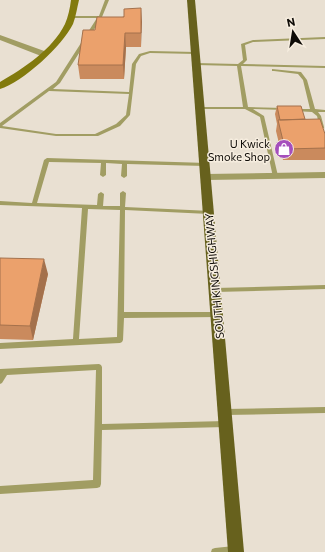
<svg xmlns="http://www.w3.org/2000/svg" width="325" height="552" font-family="Commissioner,sans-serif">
<rect width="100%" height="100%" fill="#e9e0d2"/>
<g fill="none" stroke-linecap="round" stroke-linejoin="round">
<path fill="#a19d63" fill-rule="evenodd" d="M105,0H109L102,17L60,83L53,89L129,92L132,64L139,54L150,51L196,52L198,53L196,54L150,53L141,56L136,64L130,115L120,126L98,136H56L0,128V123L56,82L97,18H71L69,17L70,16H99ZM49,91L129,94L126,115L116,124L95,134H56L2,126Z
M325,37V39L253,42L245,45L247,60L243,64L325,66V68L241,66L248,107L284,108L286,109L284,110L253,109L264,116L278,176L277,177H273L260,117L245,109H200L198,108L200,107H243L237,66L196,65L194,64L196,63L238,64L243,60L241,44L253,40Z
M272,69L301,72L307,80L315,109L325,110V112H318L321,116L324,127V128H320L317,116L312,112L295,111L293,110L295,109H310L303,80L298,74L274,71H272Z
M47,158L207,163L208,164L205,166L127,164V176L124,178L121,176L122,164L106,163V175L103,177L100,175L101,163L49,162L37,203L97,205L98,194L101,192L104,194L103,206H120V193L123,191L126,193L125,207L211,211L212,212L209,214L125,210L124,312H217L219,313L220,315L219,317L124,318L123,340L122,342L120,343L0,349V343L73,339L82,208L0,205V201L32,203L44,160ZM88,209L120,210L117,337L79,339Z
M325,285V289L215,292H213L212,290L213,288H215Z
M99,364L101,365L102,367V424L226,421L229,422L230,424L229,426L226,427L102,430L101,484L100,487L97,488L0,494V486L93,480L96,370L7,375L2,383L0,384V369Z
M325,407V413L225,415L222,414L221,412L222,410L225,409Z
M234,546L237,547L238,550L237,552H211L212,549L215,548Z"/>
<path fill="#a19d63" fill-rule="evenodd" d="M0,35L47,52L48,54L44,56H41L0,40Z
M325,172V178L206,180L201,177L206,174Z"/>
<path fill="#827a0d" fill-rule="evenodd" d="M71,0H79C77,8 76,16 73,24C63,45 22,83 0,89V82C24,68 52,50 65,24C68,17 70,8 71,0Z"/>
<path fill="#67611d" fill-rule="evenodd" d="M187,0H195L244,552H228Z"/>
</g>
<path fill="#ca8a5d" d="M141,8V47H126L124,79H80L78,65L95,30Z
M277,106L305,119L325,148V160H283L276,131L277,124L275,114Z
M0,258L48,274L33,340L0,339Z"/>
<path fill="#a4714c" d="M141,8L142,22L141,47Z
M125,33L126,47L124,79L123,65Z
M44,259L48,274L33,340L30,326Z"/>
<path fill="#eba16c" stroke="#a4714c" d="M141,8V33H125L123,65H78L83,30H95L97,17H124V9Z
M277,106H301L305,119L280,120Z
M320,119L325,134V148L285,149L278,120Z
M0,258L44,259L30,326L0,325Z"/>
<defs>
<g id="shop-disc" transform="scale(1)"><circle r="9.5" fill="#a54fbc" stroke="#f6eddf"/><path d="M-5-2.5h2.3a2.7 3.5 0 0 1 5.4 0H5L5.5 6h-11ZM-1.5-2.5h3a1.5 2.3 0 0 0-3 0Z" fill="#fff"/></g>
</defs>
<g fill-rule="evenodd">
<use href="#shop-disc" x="284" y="149"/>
</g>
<g text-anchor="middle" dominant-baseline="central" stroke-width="3" stroke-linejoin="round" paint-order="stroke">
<g font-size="11" fill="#0e0b07" stroke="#f6eddf" text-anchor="end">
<text x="270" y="143">U Kwick<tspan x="270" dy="13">Smoke Shop</tspan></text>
</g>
<g font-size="11" fill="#0e0b07" stroke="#f6eddf">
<text transform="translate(214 276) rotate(-95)">SOUTH KINGSHIGHWAY</text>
</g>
</g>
<g transform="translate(293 32) rotate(348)" stroke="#f6eddf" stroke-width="3" paint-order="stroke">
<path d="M0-3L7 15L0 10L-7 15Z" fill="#0e0b07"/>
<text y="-6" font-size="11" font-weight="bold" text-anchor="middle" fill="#0e0b07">N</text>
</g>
</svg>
